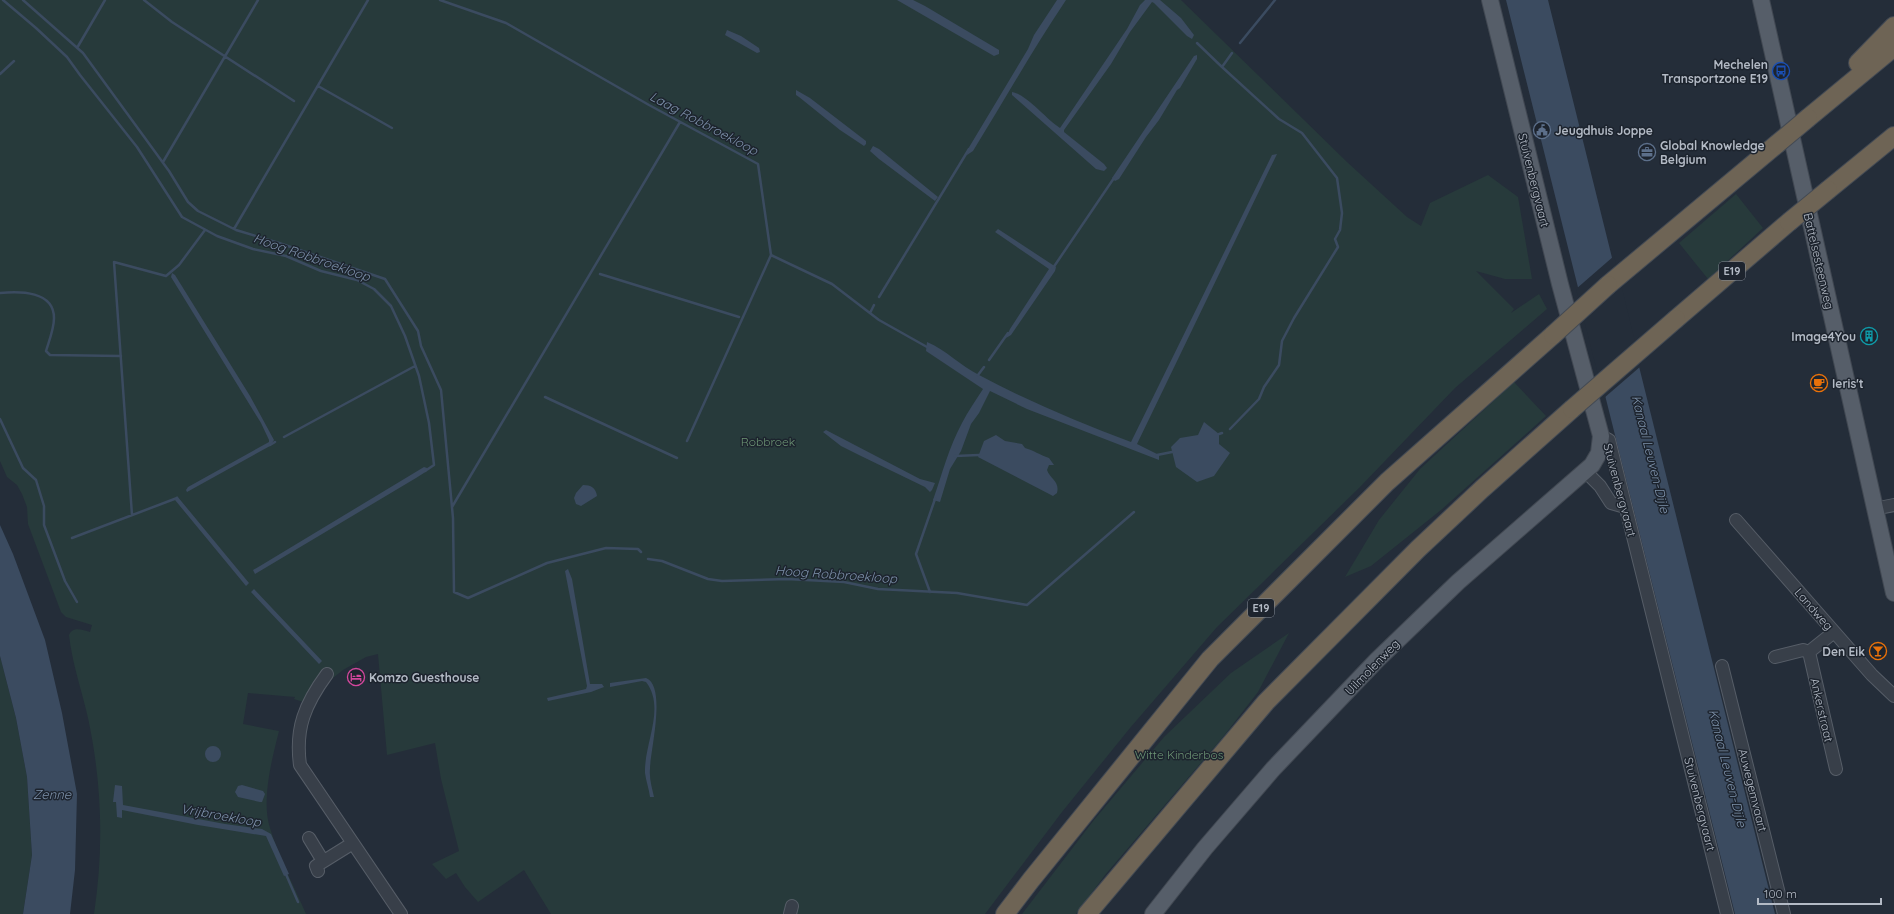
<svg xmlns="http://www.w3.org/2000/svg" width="1894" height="914" font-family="Quicksand,sans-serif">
<rect width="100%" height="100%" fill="#242d39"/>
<path fill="#273a3b" d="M0,0H1181L1347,162L1407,217L1421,226L1430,203L1488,175L1518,197L1532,279H1505L1476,271L1514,309L1511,313L1539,294L1547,309L1455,388L1360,487L1217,627L1130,728L1062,812L985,914H551L524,870L478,902L465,887L456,873L446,879L432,864L459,851L441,779L435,743L387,755L378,654L366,657L343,670L303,702L294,699L295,697L248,693L243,724L279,731C272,759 261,800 270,828C279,858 294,886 306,914H94C104,849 102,783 88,718C82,691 72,663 69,635C73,626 82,630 90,632L92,625L66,617L61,612L28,524L27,507L22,494L17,485L7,477L0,461Z
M1736,194L1763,228L1708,279L1679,243Z
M1514,382L1546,416L1441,510L1371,566L1345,577L1379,520L1420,469Z
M1289,633L1258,692L1223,737L1105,875L1076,914H1022L1094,820L1164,737L1231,673Z
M0,656L16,718L27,777L32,855L23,914H0Z"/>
<path fill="#3b4b60" d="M897,0H913L925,6L999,50V54L994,56Z
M1057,0H1066C1033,49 1004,101 973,151L967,155L968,149L1028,49L1034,35Z
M1145,0H1160L1181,18L1194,35L1192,39L1187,36L1154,3L1152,2L1130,32L1111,64L1064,130V132L1104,164L1107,168L1104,171L1096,169L1012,95V92C1026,94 1047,120 1060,128L1127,29L1140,5Z
M1506,0H1548L1775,914H1735Z
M727,30L741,36L759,48L760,52L757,53L725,35Z
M1197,55V59L1180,88L1177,90L1159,120L1146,137L1119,179L1115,181L1112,178L1194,56Z
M796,90L810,98L866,141V144L864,146L840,130L799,97L796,95Z
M873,146L879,149L938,197L935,201L879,159L870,151Z
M1277,154L1137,444L1159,455V460L1027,409L990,391L979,413L971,424L961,451L950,469L940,502L933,500C942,474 949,447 962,423C968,411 976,400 983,389L926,351L927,342C946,350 961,366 979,375C1027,401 1080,423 1131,442L1272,155Z
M998,229L1056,267L1055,271L1011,335L1006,338L1010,329L1049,269L995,232Z
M172,273L175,275L250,396L274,440L270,446L187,492L186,490L188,487L269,442V440L261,423L171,277Z
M1204,422L1219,434V444L1230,453L1214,476L1197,482L1176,467L1171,447L1180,438L1198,435Z
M826,430L920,479L935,483L932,490L930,492L925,487L861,456L841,446L823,432Z
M996,435L1005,441L1022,444L1025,448C1033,450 1040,455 1049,458L1054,465H1049L1047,470C1050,479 1060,481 1057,493L1053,496L978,457L984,441Z
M424,467L427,468V471L416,478L255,574L253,570L260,566Z
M583,485C591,485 596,488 597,496L581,506L576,504L574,498L576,493Z
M177,496L249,583L246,586L175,500Z
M0,525L13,554L45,640L62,713L77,794L75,870L70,914H23L32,855L27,777L16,718L0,656Z
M568,569L572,579L590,684H602L604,687L591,692L548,701L547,698L586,689L587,686L565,571Z
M254,589L322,661L319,664L251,592Z
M646,678C667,686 650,752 650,769C649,778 652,788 654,797H650C649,789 646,781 645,773C644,743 666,708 646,682L642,681L610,687V683Z
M205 754a8 8 0 1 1 16 0a8 8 0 1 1-16 0Z
M115,785L122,786L123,805L225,824L262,829L271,834L289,874L284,876L266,836L198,825L122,810V818L117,817L116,802H113Z
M242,785L263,791L265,794L262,802H260L238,797L235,792L238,786Z"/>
<path fill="#242d39" d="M1614,256L1641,366L1604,398L1576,289Z"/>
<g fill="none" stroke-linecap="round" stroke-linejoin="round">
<path stroke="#3b4b60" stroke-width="2.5" d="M3,0L36,28L67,57L80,75L137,147L182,217L217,236L253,249L286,256L321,271L357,280L374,289L391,306L405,336L419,376L429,423L434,465L425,471
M23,0L83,53L169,171L188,202L198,211L236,230L279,243L385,279L418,331L421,346L441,390L453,518L454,592L468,598L547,563L606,548L638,549L641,552
M144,0L172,22L294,101
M440,0L506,23L649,105L758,164L771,255L832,284L879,320L927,347
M1197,43L1222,67
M1240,43L1275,0
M77,48L105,0
M0,74L14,61
M318,86L392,128
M163,162L258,0
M234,229L368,0
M1053,268L1114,178
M600,274L739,317
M0,293C20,291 54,291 54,318C54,329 49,341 46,351L50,355L121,356
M879,297L969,149
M870,313L874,305
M989,360L1008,333
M978,375L984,367
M545,397L677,458
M0,419L23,468L36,480L44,506V525L65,581L77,602
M1230,429L1259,399L1264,387L1279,365L1282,341L1294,318L1338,247L1335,239L1340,230L1342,213L1337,178L1302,133L1279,119L1222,67L1232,53
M1219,434L1222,433
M284,437L415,366
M687,441L771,255
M270,445L275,442
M1157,455L1172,452
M955,456L979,455
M452,507L680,122
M132,515L114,262L166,276L179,265L205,230
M72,538L177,498
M648,559L662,561L708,579L722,581L787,579L844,582L878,589L957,593L1027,605L1134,512
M930,592L916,554L935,499
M285,872L298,902"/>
<g stroke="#565d67" stroke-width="14">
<path id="minor" d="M1601,436L1609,440L1727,914
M1585,471L1600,486L1611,503L1625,507
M1874,509L1894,505
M1736,520L1872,675L1894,696
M1834,632L1809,652L1836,769
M1775,657L1803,650L1809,652
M1722,666L1784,914
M327,674C305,704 295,728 300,765L401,914
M309,838L323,861
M318,871L316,866L353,843
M790,914L792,906"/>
</g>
<g stroke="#414852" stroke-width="18">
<path id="major" d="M1761,0L1894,593
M1153,914L1205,848L1273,769L1377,660L1458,582L1592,465L1599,453L1601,436L1560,284L1490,0"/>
</g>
<g stroke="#434a54" stroke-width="20">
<path id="highway" d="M1858,63L1894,26
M1808,118L1894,47
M1828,190L1894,136
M1608,285L1777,144
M1676,319L1789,222
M1005,914L1031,880L1210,659L1387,482L1553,335
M1087,914L1266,702L1418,549L1482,489L1572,409"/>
</g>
<use href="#minor" stroke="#383f49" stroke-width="12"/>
<use href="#major" stroke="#565e69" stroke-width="16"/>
<use href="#highway" stroke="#6e6455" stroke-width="18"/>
<g stroke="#434a54" stroke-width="20" stroke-linecap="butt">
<path id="highway-bridge" d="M1777,144L1808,118
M1789,222L1828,190
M1553,335L1608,285
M1572,409L1676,319"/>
</g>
<use href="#highway-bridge" stroke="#6e6455" stroke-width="18"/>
</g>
<defs>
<g id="bus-ring" transform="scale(0.9)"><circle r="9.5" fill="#1d242e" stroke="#1a4fb4" stroke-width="1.5"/><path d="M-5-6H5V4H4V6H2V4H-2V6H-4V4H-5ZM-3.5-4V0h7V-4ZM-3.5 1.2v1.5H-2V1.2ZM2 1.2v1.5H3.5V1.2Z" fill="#1a4fb4"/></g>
<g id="civic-ring" transform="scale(0.9)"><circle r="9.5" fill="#1d242e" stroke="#5c6f8a" stroke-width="1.5"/><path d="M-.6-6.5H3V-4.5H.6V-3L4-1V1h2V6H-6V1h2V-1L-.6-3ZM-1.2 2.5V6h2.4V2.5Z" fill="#5c6f8a"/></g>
<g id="office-ring" transform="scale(0.9)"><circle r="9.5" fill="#1d242e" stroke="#5c6f8a" stroke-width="1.5"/><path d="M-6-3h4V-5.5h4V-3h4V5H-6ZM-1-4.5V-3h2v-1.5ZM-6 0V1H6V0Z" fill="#5c6f8a"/></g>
<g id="building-ring" transform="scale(0.9)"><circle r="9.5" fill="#1d242e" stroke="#0f9aa8" stroke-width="1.5"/><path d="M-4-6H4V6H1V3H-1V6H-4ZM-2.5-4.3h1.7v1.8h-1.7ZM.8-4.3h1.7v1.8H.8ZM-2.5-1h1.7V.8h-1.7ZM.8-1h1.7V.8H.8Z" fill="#0f9aa8"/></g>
<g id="cafe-ring" transform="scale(0.9)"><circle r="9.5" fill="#1d242e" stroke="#e8710a" stroke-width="1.5"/><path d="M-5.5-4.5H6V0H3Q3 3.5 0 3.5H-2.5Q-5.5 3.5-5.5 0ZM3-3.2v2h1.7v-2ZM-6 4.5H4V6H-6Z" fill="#e8710a"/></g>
<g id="bar-ring" transform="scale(0.9)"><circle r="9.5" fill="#1d242e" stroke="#e8710a" stroke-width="1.5"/><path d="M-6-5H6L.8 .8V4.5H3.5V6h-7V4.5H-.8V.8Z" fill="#e8710a"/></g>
<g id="hotel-ring" transform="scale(0.9)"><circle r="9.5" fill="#1d242e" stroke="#d1479c" stroke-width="1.5"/><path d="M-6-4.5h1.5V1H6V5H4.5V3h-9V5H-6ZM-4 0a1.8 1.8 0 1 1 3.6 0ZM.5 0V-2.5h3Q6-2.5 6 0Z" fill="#d1479c"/></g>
</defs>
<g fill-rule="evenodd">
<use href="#bus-ring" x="1781" y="71"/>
<use href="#civic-ring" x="1542" y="130"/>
<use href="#office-ring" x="1647" y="152"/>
<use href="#building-ring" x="1869" y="336"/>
<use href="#cafe-ring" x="1819" y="383"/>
<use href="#bar-ring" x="1878" y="651"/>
<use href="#hotel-ring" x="356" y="677"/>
</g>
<g text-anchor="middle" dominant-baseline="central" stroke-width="3" stroke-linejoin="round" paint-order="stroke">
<g fill="#1d242e" stroke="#868d98" stroke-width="1">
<rect x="1719" y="262" width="26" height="18" rx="3"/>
<rect x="1248" y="599" width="26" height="18" rx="3"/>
</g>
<g font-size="11" font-weight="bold" fill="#b3bac5">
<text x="1732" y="271">E19</text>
<text x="1261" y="608">E19</text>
</g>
<g font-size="12" font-weight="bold" fill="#b3bac5" stroke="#1d242e" text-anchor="start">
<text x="1768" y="64" text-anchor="end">Mechelen<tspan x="1768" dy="14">Transportzone E19</tspan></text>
<text x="1555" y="130">Jeugdhuis Joppe</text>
<text x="1660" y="145">Global Knowledge<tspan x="1660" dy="14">Belgium</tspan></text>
<text x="1856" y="336" text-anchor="end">Image4You</text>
<text x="1832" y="383">Ieris't</text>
<text x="1865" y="651" text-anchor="end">Den Eik</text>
<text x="369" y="677">Komzo Guesthouse</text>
</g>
<g font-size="12" fill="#b3bac5" stroke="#1d242e">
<text transform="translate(1534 180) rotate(76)">Stuivenbergvaart</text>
<text transform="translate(1819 261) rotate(77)">Battelsesteenweg</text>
<text transform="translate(1620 490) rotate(75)">Stuivenbergvaart</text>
<text transform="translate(1814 609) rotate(49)">Landweg</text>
<text transform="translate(1372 667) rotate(-46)">Uilmolenweg</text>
<text transform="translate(1822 710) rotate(77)">Ankerstraat</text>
<text transform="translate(1753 790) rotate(76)">Auwegemvaart</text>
<text transform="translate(1700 804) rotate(76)">Stuivenbergvaart</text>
</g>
<g font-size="12" fill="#6c9474" stroke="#1d242e">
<text x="768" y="441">Robbroek</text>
<text x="1179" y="754">Witte Kinderbos</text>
</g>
<g font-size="13" font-style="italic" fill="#7d91aa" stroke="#1d242e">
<text transform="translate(704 123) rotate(28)">Laag Robbroekloop</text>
<text transform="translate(312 257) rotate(19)">Hoog Robbroekloop</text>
<text transform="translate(1651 454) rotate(76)">Kanaal Leuven-Dijle</text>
<text transform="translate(836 574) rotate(4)">Hoog Robbroekloop</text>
<text transform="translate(1728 768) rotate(76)">Kanaal Leuven-Dijle</text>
<text x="52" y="794">Zenne</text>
<text transform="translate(221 815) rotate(10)">Vrijbroekloop</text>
</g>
</g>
<path d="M1758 898v6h123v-6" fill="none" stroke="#b3bac5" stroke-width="2"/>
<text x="1764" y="898" font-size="12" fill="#b3bac5" stroke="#1d242e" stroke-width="3" paint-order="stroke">100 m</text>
</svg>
